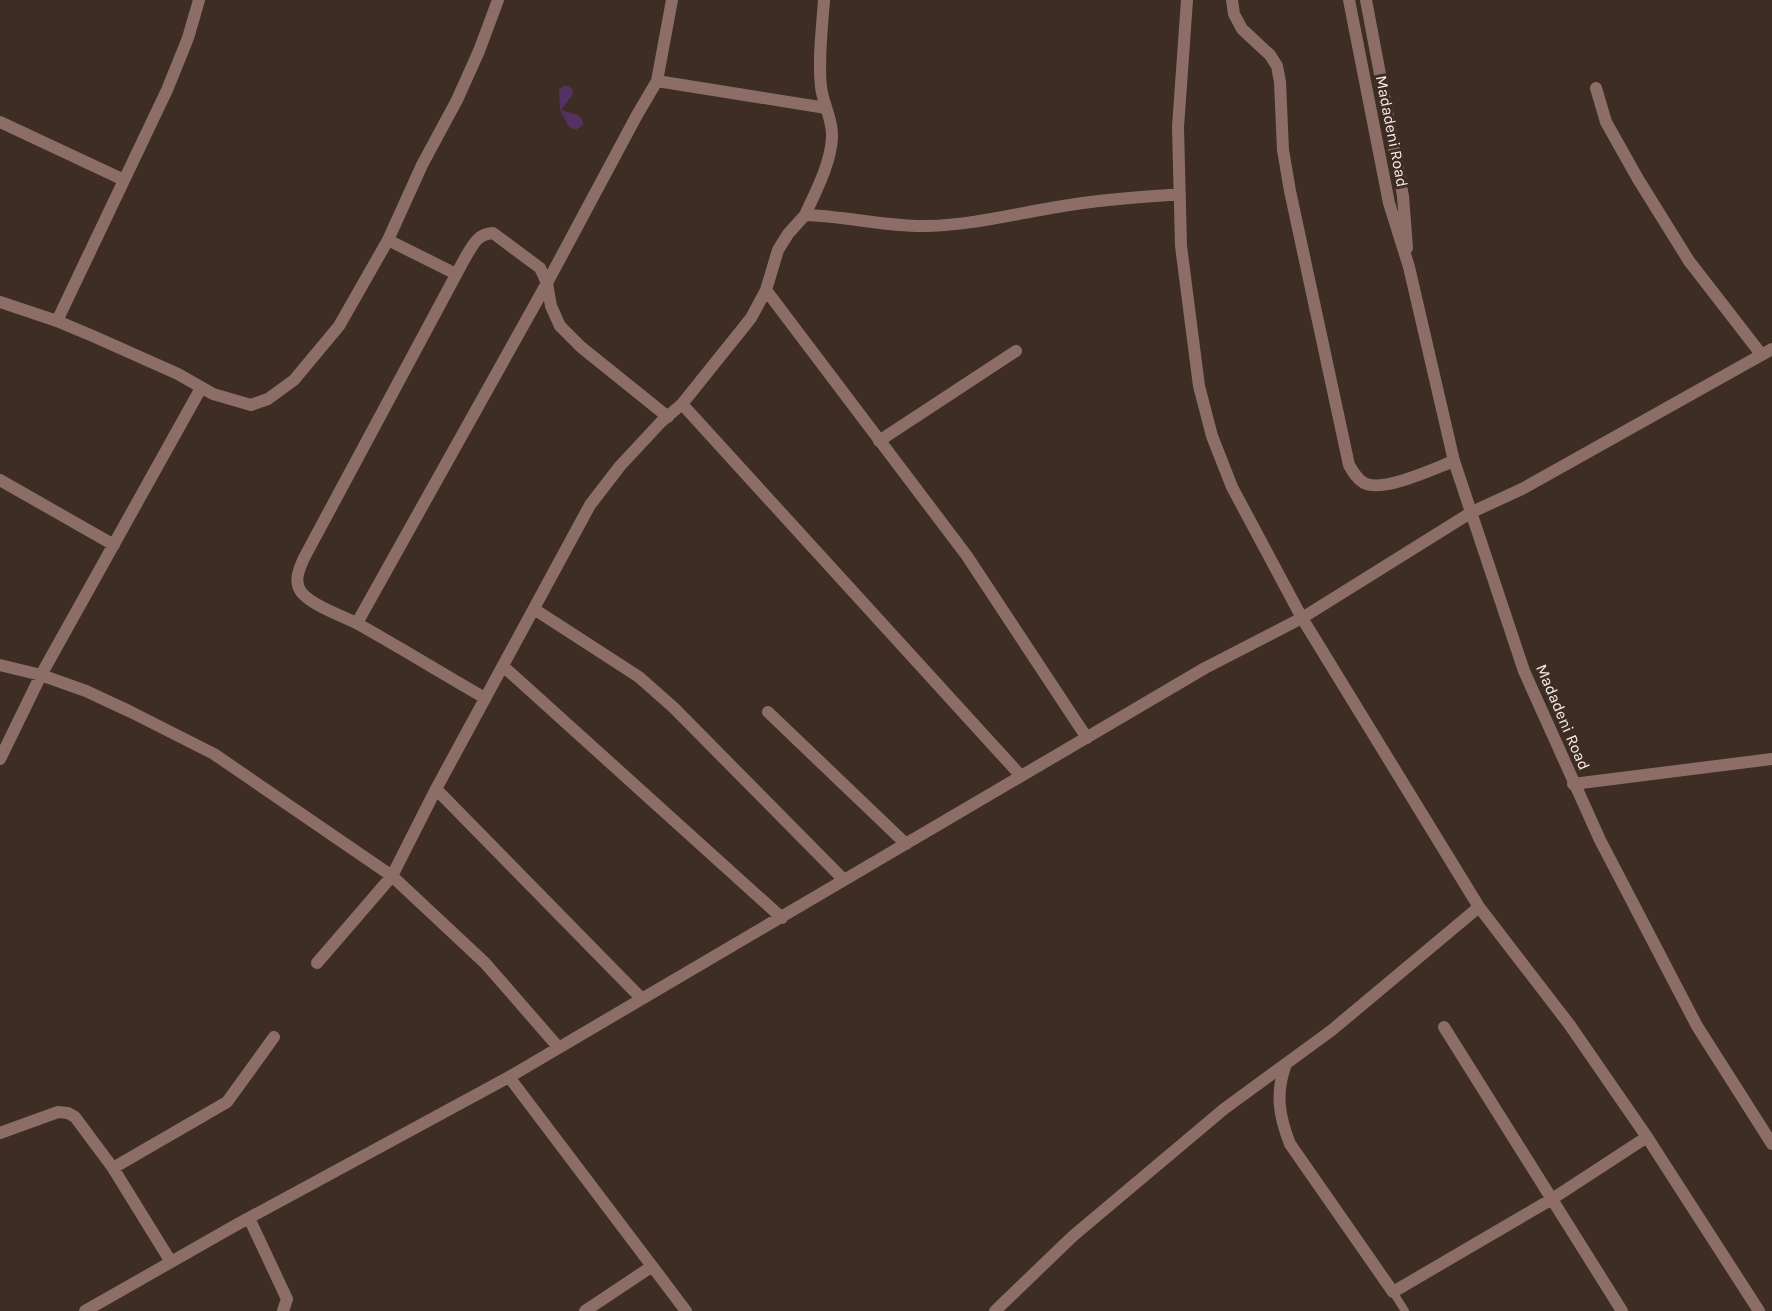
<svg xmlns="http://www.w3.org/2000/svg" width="1772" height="1311" font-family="Karla,sans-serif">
<rect width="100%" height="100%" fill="#3d2d25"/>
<path fill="#533161" d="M569,86L572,89L573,94L561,110L578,115L582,119L583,125L576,130L569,127L560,110L559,90L564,86Z"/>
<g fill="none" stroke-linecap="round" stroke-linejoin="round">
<path stroke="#8c6e67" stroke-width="8" d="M1393,1292L1405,1311"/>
<path stroke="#8c6e67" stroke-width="12" d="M1187,0L1178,127L1181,246L1199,386L1212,436L1232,487L1302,618L1479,907L1569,1024L1647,1137L1759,1311
M1232,0L1234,14L1242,29L1270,55L1277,66L1280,82L1283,150L1290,191L1349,465C1353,472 1357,479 1364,483C1383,493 1435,468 1454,461
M657,81L826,108
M1596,88L1606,122L1638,179L1689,261L1761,354
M0,122L124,180
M805,215C816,191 831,163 832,137C833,120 823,104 821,87C818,59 822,29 824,0
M388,240L456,274
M766,290L967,556L1087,738
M0,302L57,321L95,337L178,374L213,394L251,405L268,399L294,380L339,326L388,240L422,165L457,100L479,51L498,0
M57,321L167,90L188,38L199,0
M682,404L1021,776
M668,417L581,347L560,326L551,306L547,283L637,115L657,81L672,0
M879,441L1016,351
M0,480L114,545
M534,609L639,677L674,708L844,880
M357,623L547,283L540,268L493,233C477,234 473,245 465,258L304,558C299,569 293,582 302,593C313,606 343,616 358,624C401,648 443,674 485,698
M0,665L41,675L86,691L131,712L214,754L392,876L485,963L559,1048
M503,666L782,918
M768,712L906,844
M0,759L41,675L201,388
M1573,784L1772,759
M436,789L642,999
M317,963L392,876L436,789L590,505L620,466L661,422L682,404L751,318L766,290L778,250L788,234L805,215C846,216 886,227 927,226C977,225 1026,211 1076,204C1110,199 1145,197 1180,194
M1444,1027L1622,1311
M1286,1064C1275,1093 1279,1116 1290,1144L1393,1292L1552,1199L1647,1137
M509,1077L686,1311
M0,1133L58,1112L68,1113L75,1117L113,1168L171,1262
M113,1168L227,1102L274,1037
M249,1218L287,1299L283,1311
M85,1311L236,1225L509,1077L1205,668L1302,618L1472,512L1522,489L1772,349
M585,1311L651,1267
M995,1311L1073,1236L1224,1109L1332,1030L1479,907"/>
<path stroke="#8c6e67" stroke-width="12" d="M1349,0L1389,203L1409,267L1454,461L1524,671L1600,840L1697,1026L1772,1144
M1366,0L1403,196L1407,248"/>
</g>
<g text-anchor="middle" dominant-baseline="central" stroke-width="6" stroke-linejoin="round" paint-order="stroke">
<g font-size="16" fill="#f8ede8" stroke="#3d2d25">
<text transform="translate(1392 131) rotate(79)">Madadeni Road</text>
<text transform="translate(1563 717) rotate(67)">Madadeni Road</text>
</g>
</g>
</svg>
